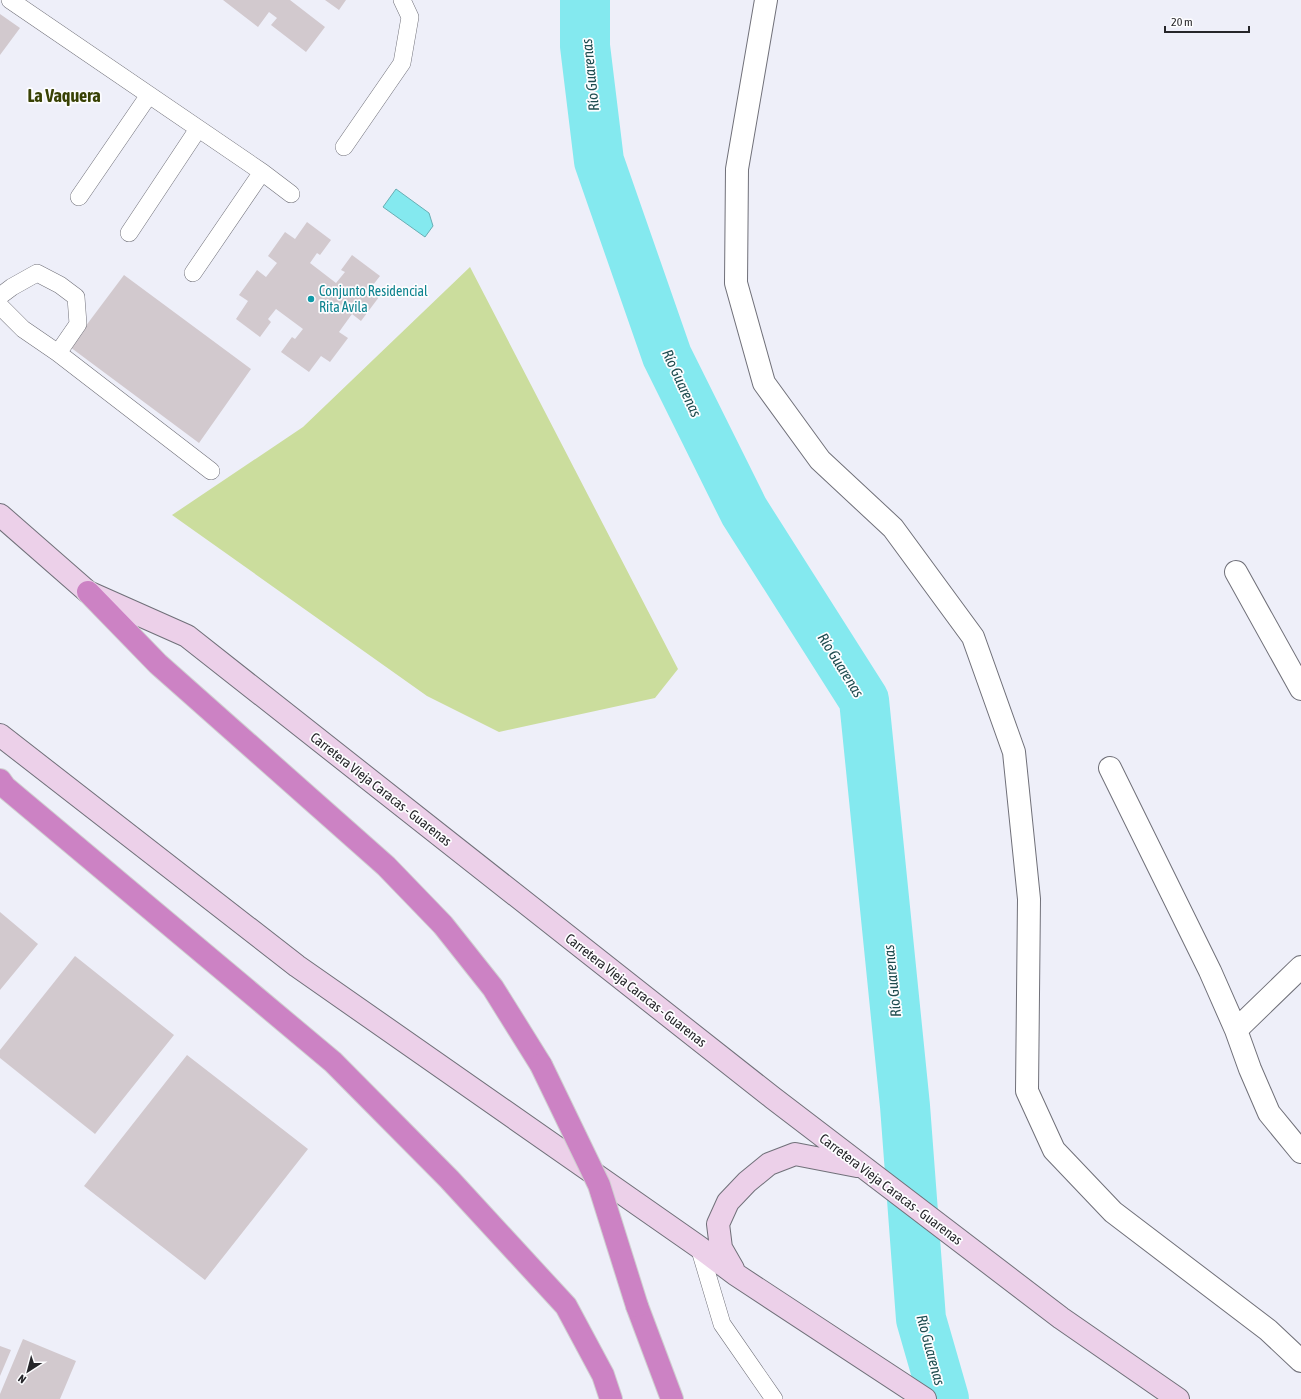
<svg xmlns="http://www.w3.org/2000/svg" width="1301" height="1399" font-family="'Asap Condensed',sans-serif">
<rect width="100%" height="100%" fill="#eeeff9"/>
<path fill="#cbdd9d" d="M470,267L678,669L655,698L499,732L427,696L172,515L303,427Z"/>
<path fill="#84e9ef" stroke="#68aeb4" d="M396,189L429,213L433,226L425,237L383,207Z"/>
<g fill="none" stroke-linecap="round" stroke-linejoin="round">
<path stroke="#84e9ef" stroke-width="50" d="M585,0V46L599,161L667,356L744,511L864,700L905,1106L921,1319L944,1399"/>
</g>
<path fill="#d2c9ce" d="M223,0H290L325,27L306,52L271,25L277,18L269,12L258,27Z
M325,0H346L339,10Z
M0,14L20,28L0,55Z
M307,222L331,240L320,255L317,253L310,263L336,283L345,272L341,270L352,255L380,276L369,290L379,297L361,321L352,314L339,332L348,338L330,362L321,356L309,372L281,352L292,337L295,339L303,329L276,309L268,319L271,322L260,337L236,319L248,301L239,295L257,270L266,277L277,263L268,256L285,232L295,239Z
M124,275L251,369L199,443L70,347Z
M0,912L38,944L0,990Z
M75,956L174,1035L95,1134L0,1058V1050Z
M187,1055L308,1149L205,1280L84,1186Z
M23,1339L76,1361L60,1399H0V1394Z
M0,1346L11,1350L0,1376Z"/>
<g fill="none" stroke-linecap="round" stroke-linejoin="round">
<g stroke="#707079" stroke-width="18">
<path id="service" d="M10,0L262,172L291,194
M344,147L402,63L410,17L402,0
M79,197L149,95
M129,233L198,129
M193,273L262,172
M0,296L12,287L37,273L60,285L76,297L78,324L58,353
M0,306L23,329L58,353L211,471
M699,1247L722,1324L774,1399"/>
</g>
<g stroke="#707079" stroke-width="24">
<path id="minor" d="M766,0L737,169L736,283L764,383L820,460L893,528L973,637L1014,752L1029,899L1027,1091L1054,1150L1113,1212L1268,1330L1301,1361
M1236,572L1301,689
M1110,768L1210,971L1236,1030L1250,1069L1269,1113L1301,1152
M1236,1030L1301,967"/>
</g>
<g stroke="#707079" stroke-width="24">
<path id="secondary" d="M0,515L88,592L187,636L773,1098L1061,1318L1178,1399
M0,735L297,966L699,1247L735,1274L925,1399
M733,1269L721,1248L718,1224L728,1202L747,1182L769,1164L795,1154L857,1166"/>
</g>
<g stroke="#cfcfd0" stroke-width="24">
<path id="trunk" d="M88,592L158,664L386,866L443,925L493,988L541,1065
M0,780L5,787L333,1062L449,1179L566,1306L603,1375L611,1399
M637,1306L672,1399"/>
</g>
<use href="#service" stroke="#fff" stroke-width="17"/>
<use href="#minor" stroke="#fff" stroke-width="22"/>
<use href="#secondary" stroke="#ecd0e9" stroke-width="22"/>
<use href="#trunk" stroke="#cc82c4" stroke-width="22"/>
<g stroke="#cfcfd0" stroke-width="24" stroke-linecap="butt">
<path id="trunk-bridge" d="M541,1065L599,1185L637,1306"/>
</g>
<use href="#trunk-bridge" stroke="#cc82c4" stroke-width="22"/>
</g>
<circle fill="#0f9aa8" stroke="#fdfdff" stroke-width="1.5" cx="311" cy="299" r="4"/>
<g text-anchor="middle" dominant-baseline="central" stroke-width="3.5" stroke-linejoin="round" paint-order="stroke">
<g font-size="14" fill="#0d838f" stroke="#fdfdff" text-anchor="start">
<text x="319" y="291">Conjunto Residencial<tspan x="319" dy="16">Rita Avila</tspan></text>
</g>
<g font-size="14" fill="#26262a" stroke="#fdfdff">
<text transform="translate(381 789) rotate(38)">Carretera Vieja Caracas - Guarenas</text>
<text transform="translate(636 990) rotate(38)">Carretera Vieja Caracas - Guarenas</text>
<text transform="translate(891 1189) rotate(37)">Carretera Vieja Caracas - Guarenas</text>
</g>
<g font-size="15" font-style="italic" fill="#1e4c4f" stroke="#fdfdff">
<text transform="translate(590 75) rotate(-96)">Río Guarenas</text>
<text transform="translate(682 383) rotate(65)">Río Guarenas</text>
<text transform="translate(841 665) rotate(58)">Río Guarenas</text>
<text transform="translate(892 981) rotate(-96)">Río Guarenas</text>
<text transform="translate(931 1350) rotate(75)">Río Guarenas</text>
</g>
<g font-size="18" font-weight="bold" fill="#394205" stroke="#fdfdff">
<text x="64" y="95">La Vaquera</text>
</g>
</g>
<g transform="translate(28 1371) rotate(216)" stroke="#fdfdff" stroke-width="3" paint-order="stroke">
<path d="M0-3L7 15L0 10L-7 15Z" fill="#26262a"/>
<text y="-6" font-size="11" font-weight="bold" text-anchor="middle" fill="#26262a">N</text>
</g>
<path d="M1165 26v6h84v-6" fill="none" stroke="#26262a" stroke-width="2"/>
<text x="1171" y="26" font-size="12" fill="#26262a" stroke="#fdfdff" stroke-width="3" paint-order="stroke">20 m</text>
</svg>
